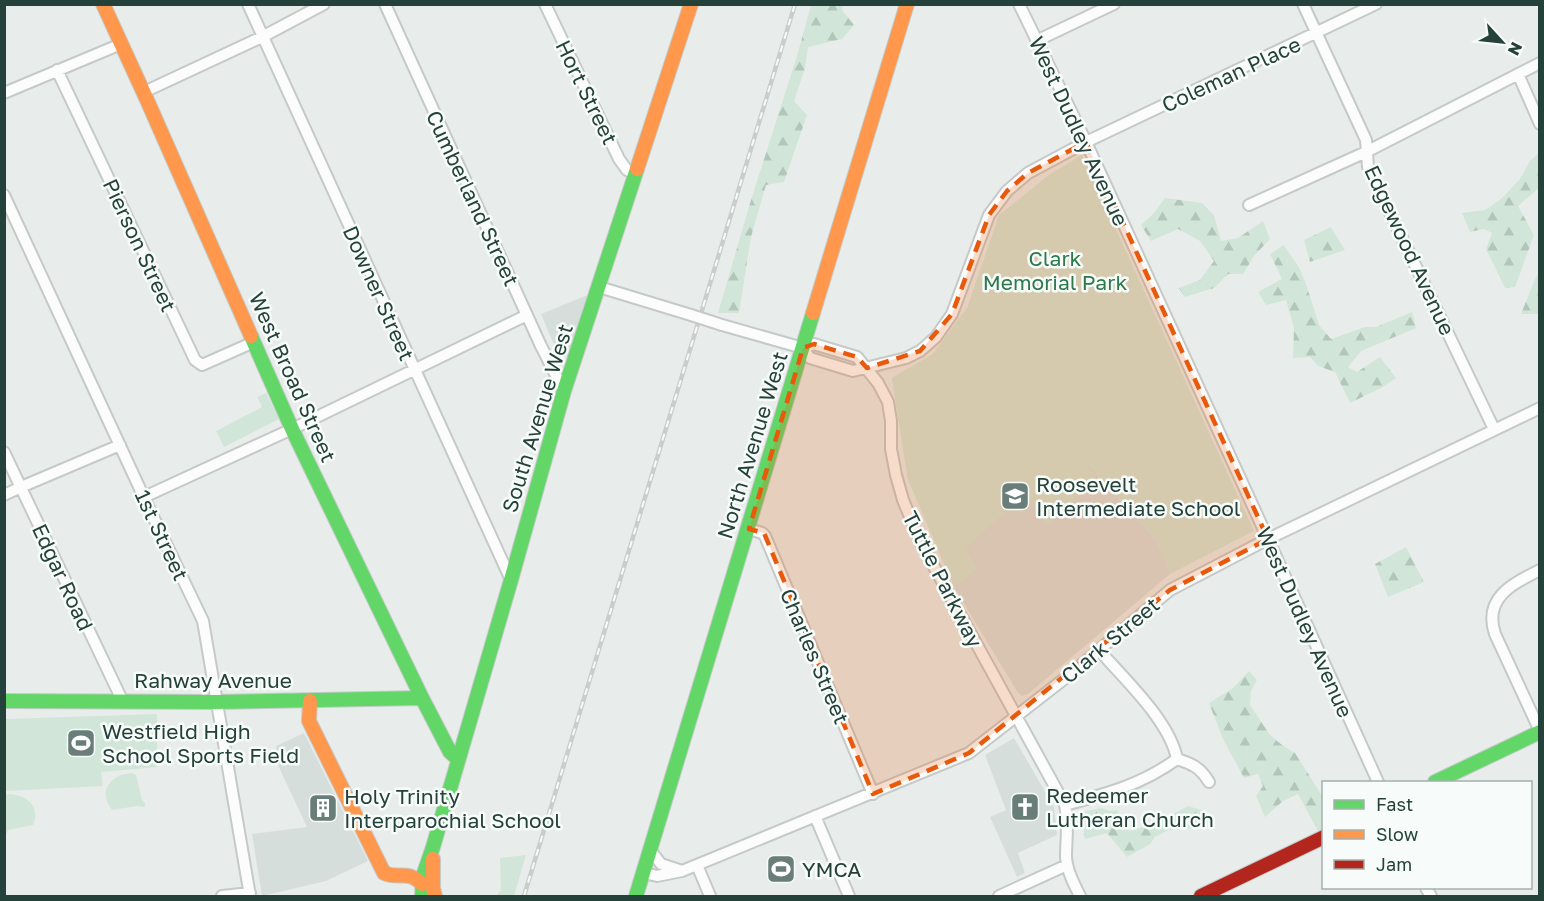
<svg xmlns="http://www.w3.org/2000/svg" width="1544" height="901" font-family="'Golos Text',sans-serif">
<defs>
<pattern id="forest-firs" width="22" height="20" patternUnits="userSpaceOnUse" patternTransform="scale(1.5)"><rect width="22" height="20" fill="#d1e6d8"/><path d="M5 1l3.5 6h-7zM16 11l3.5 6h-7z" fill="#b3c6ba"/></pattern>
</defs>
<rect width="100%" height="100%" fill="#e8edeb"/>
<path fill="#d6dedb" d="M590,294L572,356L559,357L541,314Z
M967,308L1078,453L1157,541L1170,574L1028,694L1022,696L1018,693L954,587L908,479L892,378L933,354Z
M304,733L368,861L326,881L262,896L252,834L307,827L276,761V746Z
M1014,738L1054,807L1057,835L1018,853L1025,873L1017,877L990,817L1006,810L985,755Z"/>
<path fill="url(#forest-firs)" d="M811,5H843L842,10L854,25L842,39L808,47L805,69L794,101L807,115L784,182L766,185L751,237L739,313H718L751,200L797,56Z
M1539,153V188L1518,206L1534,235L1515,287L1505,288L1486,249L1492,233L1484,229L1470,232L1462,213L1485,210L1501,199L1520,179L1530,161Z
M1165,198L1202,203L1214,215L1221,241L1238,238L1263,221L1270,239L1254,256L1243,274H1228L1214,288L1185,297L1179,288L1200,280L1214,261L1200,241L1178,229L1151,241L1141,225L1153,214Z
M1331,227L1345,250L1310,262L1304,240Z
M1284,245L1300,269L1307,287L1319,325L1331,339L1365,327H1376L1412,312L1416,328L1361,351L1348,367L1357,372L1380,357L1396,378L1381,388L1350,403L1335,372L1318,366L1310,357L1293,358L1294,328L1286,300L1266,305L1258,292L1282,279L1270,254Z
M1539,273V314H1521L1535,279Z
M1406,547L1424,582L1388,597L1375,564Z
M1249,671L1257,680L1251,691L1250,705L1270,735L1282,745L1295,753L1323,797V829L1318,831L1298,794L1283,801L1265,817L1256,796L1263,786L1258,774L1244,778L1223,739L1209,703L1233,688Z
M1188,806L1201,810L1207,822L1190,829L1169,830L1155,837L1150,844L1127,857L1107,833L1085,839L1081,812L1102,808L1110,811L1117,810L1129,831L1156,823Z"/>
<path fill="#d1e6d8" d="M1082,155L1254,531L1170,574L1157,541L1083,459L1096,480L1047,527L1027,496L1014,505L965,548L977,569L954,587L908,479L892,378L933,354L967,308L999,215L1049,175Z
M266,393L279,419L224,447L216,431L262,407L257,397Z
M157,714V767L101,772L103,786L5,791V719Z
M132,773L136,775L142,800L145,803V807L137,806L112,810C97,791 111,774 132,773Z
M10,794C27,795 41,807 33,825L8,830L6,835L4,834L5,795Z
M526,855L514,896H486H496L501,890L500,858Z"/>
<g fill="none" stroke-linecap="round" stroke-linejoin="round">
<g stroke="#c5cac8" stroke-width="14">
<path id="street" d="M248,4L511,580
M385,4L541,346L564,391
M545,4L619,159L627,170L635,174
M1019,4L1086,142L1268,539L1378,782
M1303,4L1366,140L1368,167L1494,429
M1036,41L1114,4
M57,70L195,360L202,365L254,342
M1518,74L1540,124
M144,92L262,37L324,4
M4,93L121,44
M4,195L147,504L203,621L250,896
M1249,205L1366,152L1540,63
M599,287L691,315
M722,325L803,348L814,344L857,357L878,383L888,402L891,421V449L896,475L903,500L921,543L1065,805C1069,822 1066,839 1066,857C1067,871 1074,884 1080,896
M803,348L810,358L853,371L906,358L920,351L936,337L952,314L989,215L1007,191L1028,173L1086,142L1376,4
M4,452L123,702
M4,495L21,487L120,445
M144,497L292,429L527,315
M749,529L762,533L765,536L873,794
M1540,570C1512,584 1483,598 1495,634L1540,731
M1177,759C1192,764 1200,767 1209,782
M1065,805C1106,794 1141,785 1177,759C1170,721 1124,679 1099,650
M815,816L849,896
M651,851L661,864L682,871
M697,865L710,896
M644,873L657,876L682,871L969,753L1073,672L1170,590L1268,539L1540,408
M1426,888L1431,896
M222,896L250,893
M999,896L1067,865"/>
</g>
<g stroke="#c3cbc8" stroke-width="16">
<path id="fast" d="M251,336L292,429L422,698L450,752L458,759
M4,701L216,702L422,698
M1435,782L1540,732
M422,896L423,876L433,847L511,580L564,391L637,169
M636,896L813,313"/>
</g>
<g stroke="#c3cbc8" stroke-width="16">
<path id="slow" d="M103,4L147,100L251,336
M637,169L691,4
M813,313L907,4
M310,701L309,721L384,873C400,880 407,869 422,884
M433,859V888L435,896"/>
</g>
<g stroke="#c3cbc8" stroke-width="16">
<path id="jam" d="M1201,896L1324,837"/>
</g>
<use href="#street" stroke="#fcfcfc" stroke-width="10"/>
<use href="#fast" stroke="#63d668" stroke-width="14"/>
<use href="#slow" stroke="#ff974d" stroke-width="14"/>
<use href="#jam" stroke="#b3261e" stroke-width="14"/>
<g stroke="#c9cdcc" stroke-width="4.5">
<path id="rail" d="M524,896L795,4"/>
</g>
<use href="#rail" stroke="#f7fbf9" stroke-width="2" stroke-dasharray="7" stroke-linecap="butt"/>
<g stroke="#c5cac8" stroke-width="14" stroke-linecap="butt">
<path id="street-bridge" d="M691,315L722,325"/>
</g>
<use href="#street-bridge" stroke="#fcfcfc" stroke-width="10"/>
</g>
<path fill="#e8590c" fill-opacity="0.2" stroke="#e8590c" stroke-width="4.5" stroke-dasharray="12 8" stroke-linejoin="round" d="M1086,142L1268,539L1170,590L969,753L873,794L764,533L749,529L803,348L814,344L857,357L867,368L920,351L952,314L989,215L1007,191L1028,173Z"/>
<defs>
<g id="school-square" transform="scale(1.5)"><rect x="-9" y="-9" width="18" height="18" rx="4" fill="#697e78" stroke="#f7fbf9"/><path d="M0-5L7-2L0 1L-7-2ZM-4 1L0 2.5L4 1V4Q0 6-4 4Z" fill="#fff"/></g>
<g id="stadium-square" transform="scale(1.5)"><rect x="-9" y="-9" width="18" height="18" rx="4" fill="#697e78" stroke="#f7fbf9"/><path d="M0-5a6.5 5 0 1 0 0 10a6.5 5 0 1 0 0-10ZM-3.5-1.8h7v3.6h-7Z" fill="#fff"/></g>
<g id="church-square" transform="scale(1.5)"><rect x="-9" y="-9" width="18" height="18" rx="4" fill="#697e78" stroke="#f7fbf9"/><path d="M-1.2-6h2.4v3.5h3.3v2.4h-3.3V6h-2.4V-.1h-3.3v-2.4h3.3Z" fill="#fff"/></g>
<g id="building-square" transform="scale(1.5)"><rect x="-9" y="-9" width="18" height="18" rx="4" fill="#697e78" stroke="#f7fbf9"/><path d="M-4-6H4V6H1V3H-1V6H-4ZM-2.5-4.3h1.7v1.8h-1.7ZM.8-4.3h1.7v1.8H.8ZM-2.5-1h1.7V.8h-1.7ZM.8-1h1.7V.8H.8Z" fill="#fff"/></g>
</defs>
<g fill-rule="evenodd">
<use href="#school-square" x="1015" y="496"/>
<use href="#stadium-square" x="81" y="743"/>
<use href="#church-square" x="1025" y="807"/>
<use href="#building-square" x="323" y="808"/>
<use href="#stadium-square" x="781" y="869"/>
</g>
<g text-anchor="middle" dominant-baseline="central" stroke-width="5" stroke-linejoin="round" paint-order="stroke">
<g font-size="21" fill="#24423a" stroke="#f7fbf9">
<text transform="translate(1231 74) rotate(-25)">Coleman Place</text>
<text transform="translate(587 92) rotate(64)">Hort Street</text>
<text transform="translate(1079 131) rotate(65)">West Dudley Avenue</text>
<text transform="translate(473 198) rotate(65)">Cumberland Street</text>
<text transform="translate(140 245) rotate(65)">Pierson Street</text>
<text transform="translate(1410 250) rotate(65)">Edgewood Avenue</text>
<text transform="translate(379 293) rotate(66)">Downer Street</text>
<text transform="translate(293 377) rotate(66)">West Broad Street</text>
<text transform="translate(537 418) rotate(-73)">South Avenue West</text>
<text transform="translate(752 445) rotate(-73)">North Avenue West</text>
<text transform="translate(162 535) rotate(65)">1st Street</text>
<text transform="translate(63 577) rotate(65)">Edgar Road</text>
<text transform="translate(943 579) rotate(63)">Tuttle Parkway</text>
<text transform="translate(1305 622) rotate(66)">West Dudley Avenue</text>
<text transform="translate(1110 640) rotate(-40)">Clark Street</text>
<text transform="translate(815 656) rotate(67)">Charles Street</text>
<text x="213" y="680">Rahway Avenue</text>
</g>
<g font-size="21" fill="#2d7a4b" stroke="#f7fbf9">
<text x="1055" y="258">Clark<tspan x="1055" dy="24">Memorial Park</tspan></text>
</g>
<g font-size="21" fill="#24423a" stroke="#f7fbf9" text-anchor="start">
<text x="1036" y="484">Roosevelt<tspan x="1036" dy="24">Intermediate School</tspan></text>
<text x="102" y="731">Westfield High<tspan x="102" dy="24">School Sports Field</tspan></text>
<text x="1046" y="795">Redeemer<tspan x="1046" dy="24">Lutheran Church</tspan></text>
<text x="344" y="796">Holy Trinity<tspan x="344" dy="24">Interparochial School</tspan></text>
<text x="802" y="869">YMCA</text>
</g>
</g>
<rect width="1544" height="901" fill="none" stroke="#24423a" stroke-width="12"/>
<rect x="1322" y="781" width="210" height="108" fill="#f7fbf9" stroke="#a3b1ad" stroke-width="1.5"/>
<rect x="1334" y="800" width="30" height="9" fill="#63d668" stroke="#a3b1ad" stroke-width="1.5"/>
<text x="1376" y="811" font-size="18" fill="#24423a">Fast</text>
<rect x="1334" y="830" width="30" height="9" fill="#ff974d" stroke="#a3b1ad" stroke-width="1.5"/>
<text x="1376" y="841" font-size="18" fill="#24423a">Slow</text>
<rect x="1334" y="860" width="30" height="9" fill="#b3261e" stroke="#a3b1ad" stroke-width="1.5"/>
<text x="1376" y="871" font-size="18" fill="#24423a">Jam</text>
<g transform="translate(1502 42) rotate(117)" stroke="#f7fbf9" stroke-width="4.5" paint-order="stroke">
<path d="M0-4.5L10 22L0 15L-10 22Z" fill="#24423a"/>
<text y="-9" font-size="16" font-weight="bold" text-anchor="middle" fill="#24423a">N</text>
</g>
</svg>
